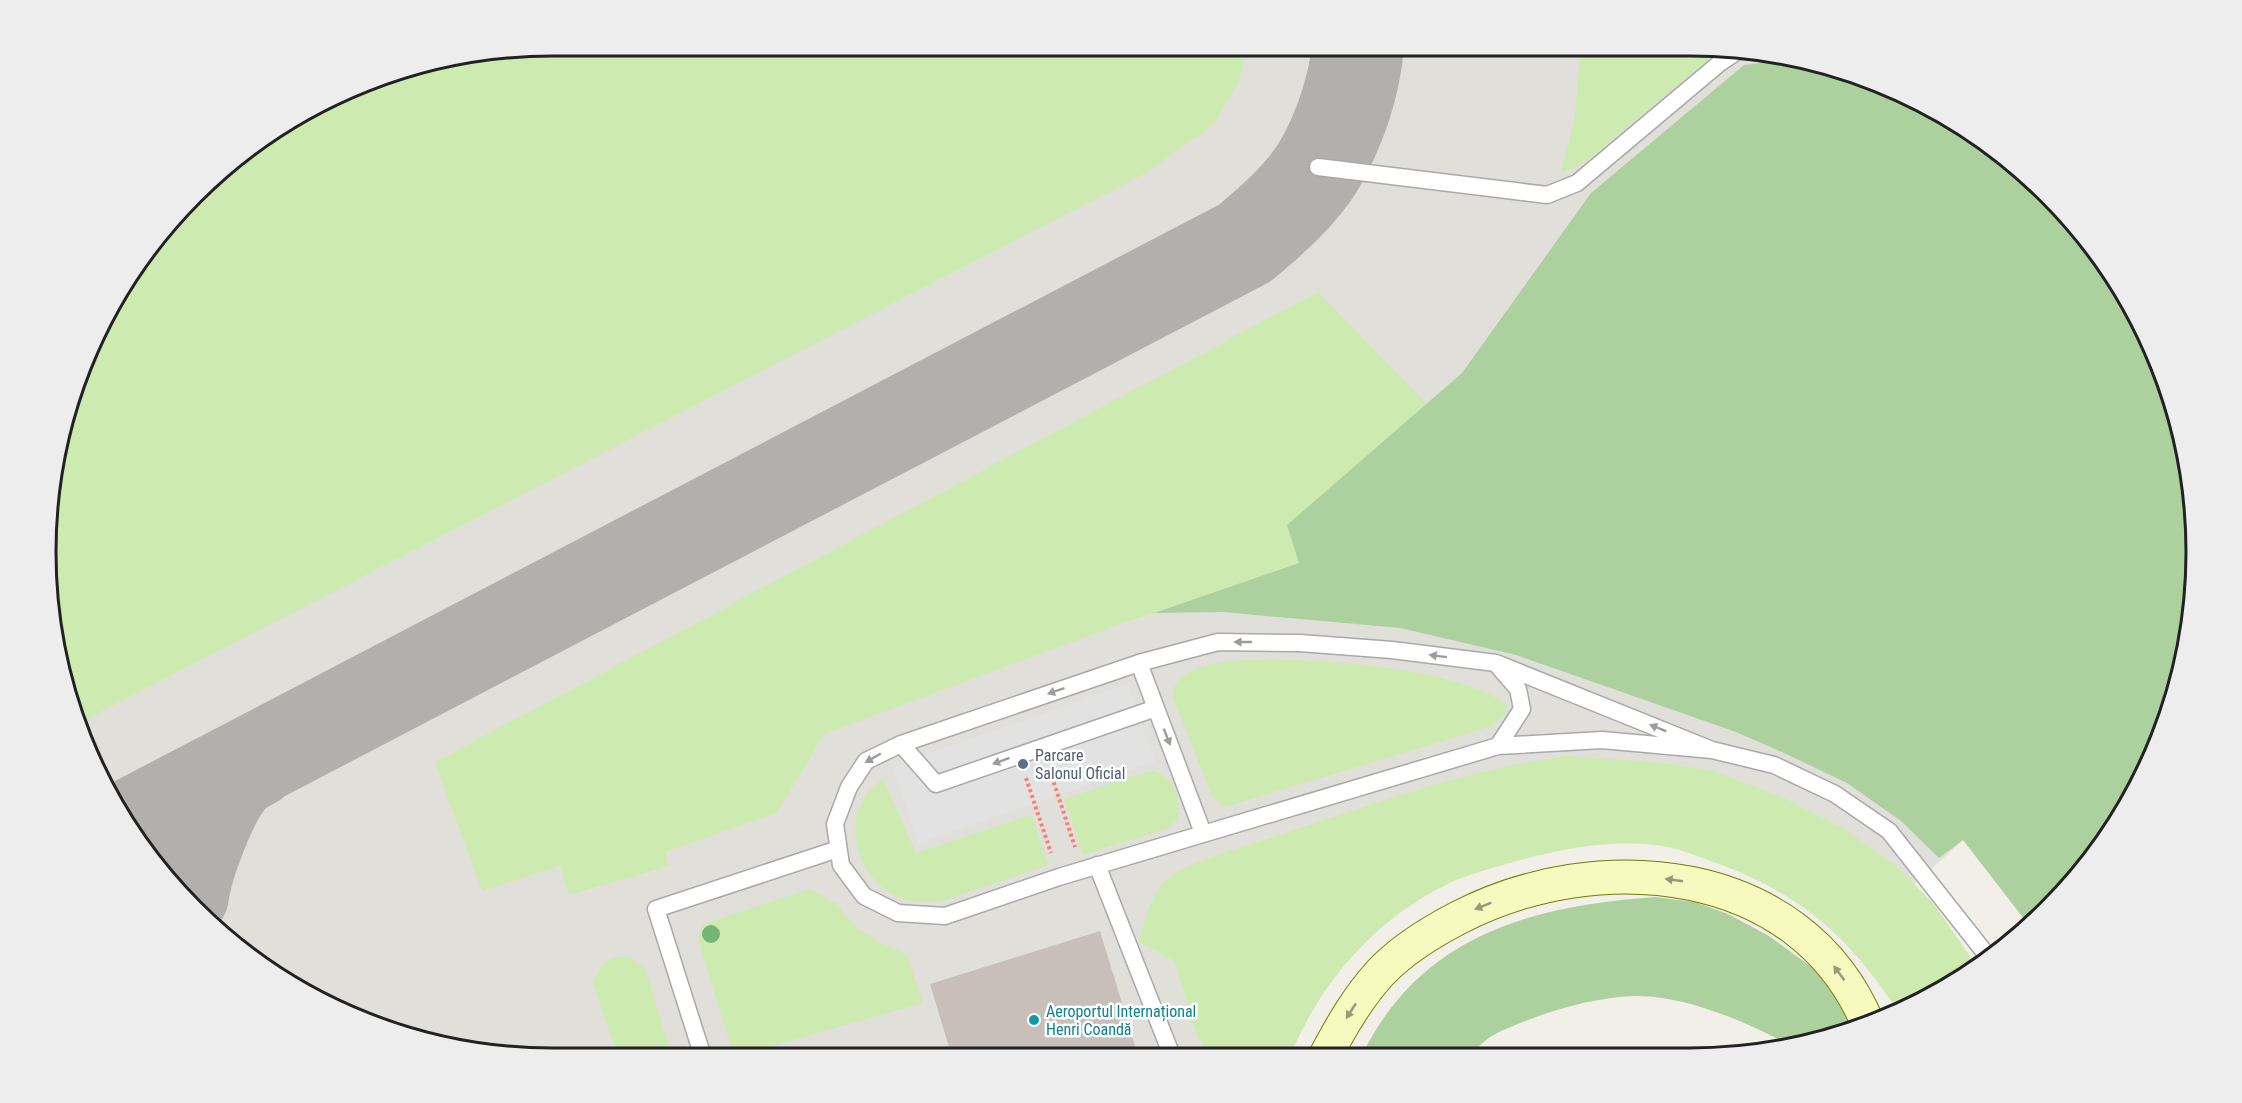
<svg xmlns="http://www.w3.org/2000/svg" width="2242" height="1103" font-family="'Roboto Condensed',sans-serif">
<rect width="100%" height="100%" fill="#f2efe9"/>
<path fill="#e1dfda" d="M552,45H1691L1790,55L1885,84L1972,131L2049,194L2112,270L2159,358L2187,453L2197,552L2187,651L2158,746L2092,860L2028,924L1963,840L1867,928L1740,830L1493,817L1212,1056L551,1058L452,1048L357,1019L270,972L194,910L97,776L49,618L55,452L83,358L130,270L243,150L388,72Z"/>
<path fill="#cdebb0" d="M552,45H1247L1239,81L1214,124L1144,174L81,722L49,618L55,452L83,358L130,270L243,150L388,72Z
M1581,45H1691L1722,48L1590,158L1575,168L1561,172L1574,122Z
M1318,292L1427,404L1288,525L1299,563L1118,625L824,734L777,813L665,852L669,866L569,895L560,866L482,891L435,762Z
M1272,659C1334,661 1458,668 1507,705L1504,716L1489,727L1225,807L1213,798L1173,698C1171,658 1244,661 1272,659Z
M1567,756L1665,763L1714,771L1784,798L1843,828L1895,865L1933,903L1977,966L1898,1011C1847,935 1803,895 1716,863C1697,856 1675,847 1655,845C1611,840 1566,848 1524,859C1503,865 1480,871 1459,879C1383,911 1321,979 1291,1055L1210,1056L1198,1038L1174,961L1139,942C1145,920 1149,897 1166,880C1185,862 1250,845 1276,836C1372,805 1467,769 1567,756Z
M1155,771C1177,781 1180,797 1177,820L1166,829L1083,855L1064,799L1136,775Z
M883,779L916,853L1032,815L1048,865L942,901C929,903 917,903 904,899C864,887 840,832 866,796C870,789 877,784 883,779Z
M810,889L837,904L855,926L875,940L907,955L923,1003L734,1057L698,939L703,924Z
M615,957H630L645,969L673,1058H618L593,983L601,966Z"/>
<path fill="#add19e" d="M1799,58L1885,84L1972,131L2049,194L2112,270L2159,358L2187,453L2197,552L2187,651L2158,746L2092,860L2028,924L1963,840L1939,858L1901,821L1847,783L1786,754L1736,732L1516,655L1400,628L1223,612L1154,613L1299,563L1287,525L1462,373L1591,193L1744,65Z
M1655,897L1695,902L1728,914L1769,936L1817,971L1858,1026L1789,1045C1748,1022 1681,994 1633,996C1588,998 1538,1014 1497,1033C1486,1038 1478,1049 1467,1054C1456,1059 1379,1055 1362,1055C1421,935 1531,906 1655,897Z"/>
<path fill="#e2e2e2" d="M1128,684L1155,762L919,843L892,766Z"/>
<g fill="none" stroke-linecap="round" stroke-linejoin="round">
<path stroke="#b1b0ac" stroke-width="92" d="M132,824L1245,243C1271,221 1300,196 1318,167C1339,132 1355,85 1358,45
M183,895C187,865 211,801 231,778C236,771 247,766 254,762"/>
</g>
<path fill="#c7bfb8" d="M1100,931L1138,1056L952,1057L930,984Z"/>
<g fill="none" stroke-linecap="round" stroke-linejoin="round">
<g stroke="#a9a9a9" stroke-width="19">
<path id="lane" d="M1318,167L1547,195L1577,183L1721,62L1736,52L1745,50
M1139,663L1203,833
M901,744L936,784L1156,708
M1498,746L1522,709L1518,689L1498,666
M1712,750L1496,663L1392,650L1300,643L1218,642L1139,663L901,744L866,761L849,787L835,824L841,865L864,896L898,913L945,916L1059,877L1498,746L1602,740L1712,750L1774,765L1835,794L1889,831L1990,959
M1097,865L1172,1056
M703,1057L656,909L838,849"/>
</g>
<g stroke="#707d05" stroke-width="35">
<path id="secondary" d="M1326,1055C1342,1025 1358,997 1381,972C1402,950 1431,932 1458,918C1598,845 1801,863 1868,1024"/>
</g>
<path stroke="#fa8072" stroke-width="4" stroke-dasharray="3 3" stroke-linecap="butt" d="M1050,771L1075,847
M1026,778L1051,853"/>
<use href="#lane" stroke="#fff" stroke-width="16"/>
<use href="#secondary" stroke="#f7fabf" stroke-width="33"/>
</g>
<circle fill="#74b475" cx="711" cy="934" r="9"/>
<defs><path id="oneway-solid" d="M-6-.8H1V-3.2L6.5 0L1 3.2V.8H-6Z" transform="scale(1.5)"/></defs>
<g fill="#9c9c9c">
<use href="#oneway-solid" transform="translate(1243 642) rotate(-180)"/>
<use href="#oneway-solid" transform="translate(1438 656) rotate(-173)"/>
<use href="#oneway-solid" transform="translate(1056 691) rotate(161)"/>
<use href="#oneway-solid" transform="translate(1658 728) rotate(-158)"/>
<use href="#oneway-solid" transform="translate(1167 737) rotate(69)"/>
<use href="#oneway-solid" transform="translate(873 758) rotate(150)"/>
<use href="#oneway-solid" transform="translate(1001 761) rotate(160)"/>
</g>
<g fill="#979978">
<use href="#oneway-solid" transform="translate(1674 880) rotate(-172)"/>
<use href="#oneway-solid" transform="translate(1483 906) rotate(158)"/>
<use href="#oneway-solid" transform="translate(1839 973) rotate(-127)"/>
<use href="#oneway-solid" transform="translate(1351 1011) rotate(123)"/>
</g>
<circle fill="#5c6f8a" stroke="#fff" stroke-width="2" cx="1023" cy="764" r="6"/>
<circle fill="#0f9aa8" stroke="#fff" stroke-width="2" cx="1034" cy="1020" r="6"/>
<g text-anchor="middle" dominant-baseline="central" stroke-width="5" stroke-linejoin="round" paint-order="stroke">
<g font-size="16" fill="#4e5e75" stroke="#fff" text-anchor="start">
<text x="1035" y="755">Parcare<tspan x="1035" dy="18">Salonul Oficial</tspan></text>
</g>
<g font-size="16" fill="#0d838f" stroke="#fff" text-anchor="start">
<text x="1046" y="1011">Aeroportul Internațional<tspan x="1046" dy="18">Henri Coandă</tspan></text>
</g>
</g>
<path d="M0 0H2242V1103H0ZM552 56H1690A496 496 0 0 1 2186 552V552A496 496 0 0 1 1690 1048H552A496 496 0 0 1 56 552V552A496 496 0 0 1 552 56Z" fill="#ededed" fill-rule="evenodd"/>
<path fill="none" stroke="#222" stroke-width="3" d="M552 56H1690A496 496 0 0 1 2186 552V552A496 496 0 0 1 1690 1048H552A496 496 0 0 1 56 552V552A496 496 0 0 1 552 56Z"/>
</svg>
